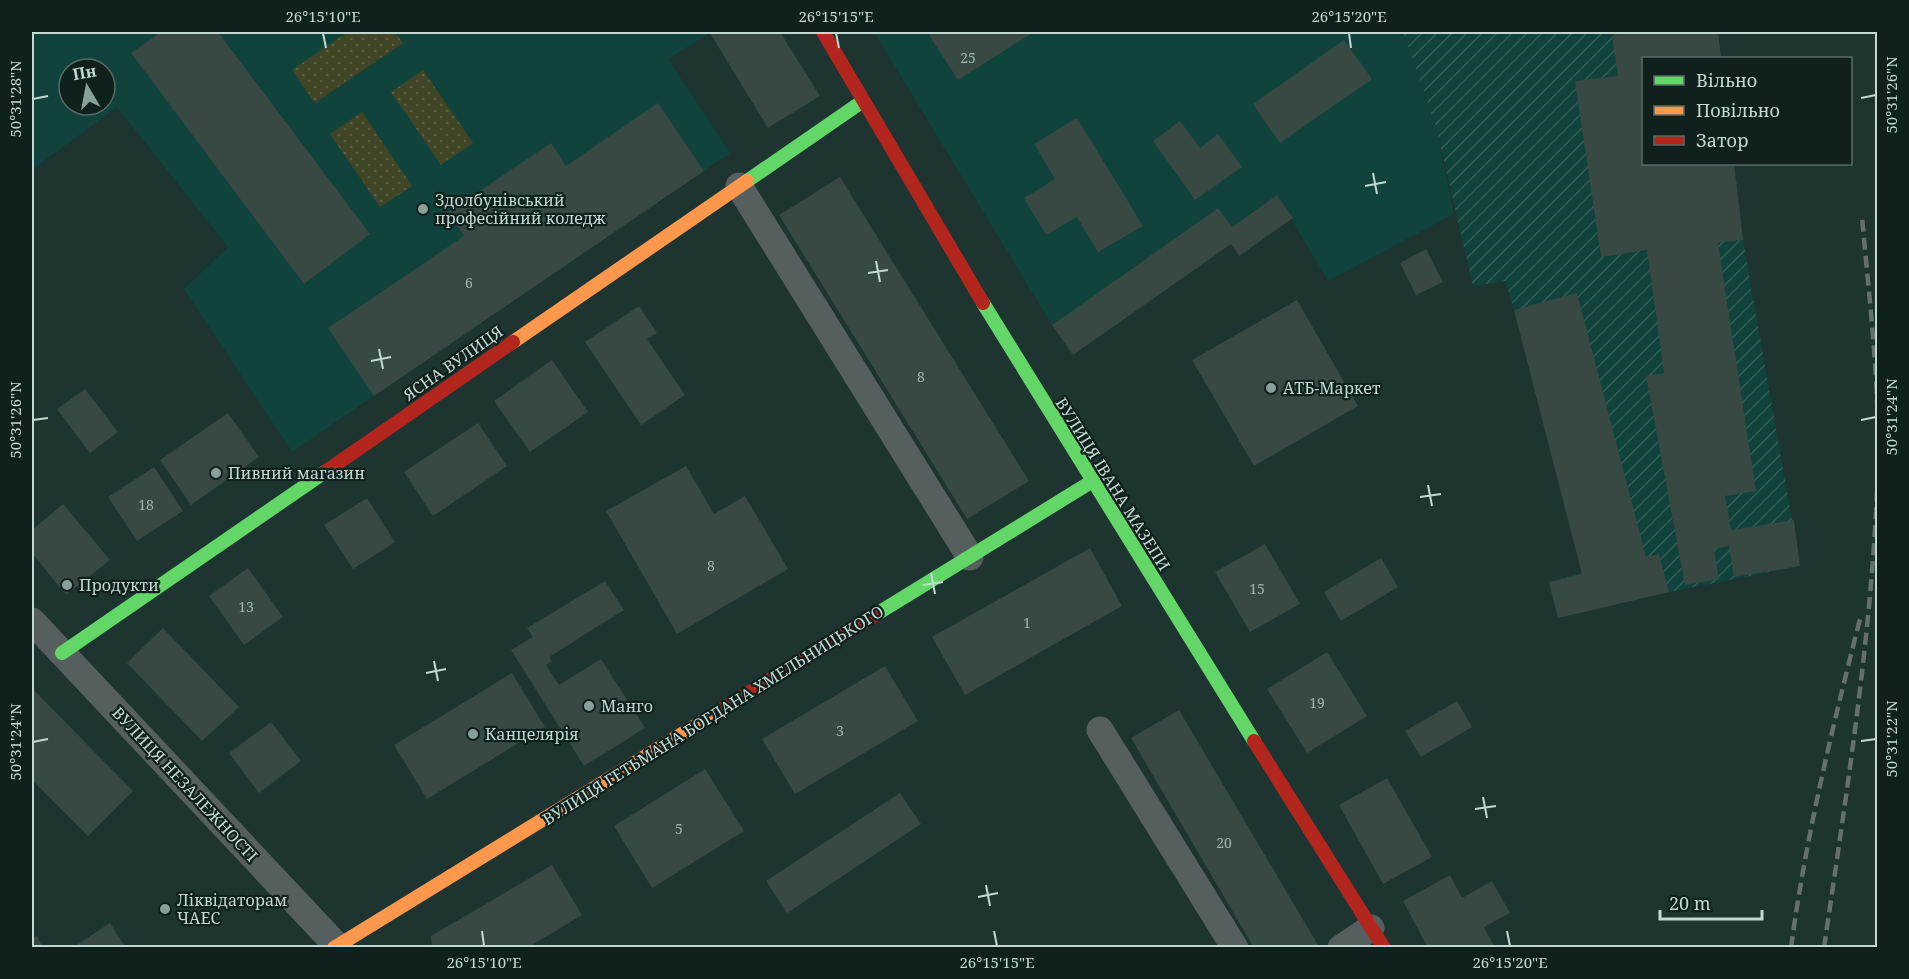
<svg xmlns="http://www.w3.org/2000/svg" width="1909" height="979" font-family="'Noto Serif',serif">
<defs>
<pattern id="industrial-furrows" width="10" height="10" patternUnits="userSpaceOnUse" patternTransform="scale(1.5)"><rect width="10" height="10" fill="#10433b"/><path d="M-1 1l2-2M0 10L10 0M9 11l2-2" fill="none" stroke="#315d56"/></pattern>
<pattern id="grass-dots" width="8" height="8" patternUnits="userSpaceOnUse" patternTransform="scale(1.5)"><rect width="8" height="8" fill="#404526"/><path d="M2 2h.1M6 6h.1" fill="none" stroke="#5a5f45" stroke-width="1.8" stroke-linecap="round"/></pattern>
</defs>
<rect width="100%" height="100%" fill="#1d3430"/>
<path fill="#10433b" fill-rule="evenodd" d="M32,32H709L710,33L668,59L730,153L292,452L184,289L228,247L117,107L32,170ZM69,69H105V105H69Z
M874,32H1403L1436,127L1454,214L1328,281L1277,195L1232,227L1218,208L1052,325Z"/>
<path fill="url(#industrial-furrows)" d="M1403,32H1718L1721,58H1644V164H1734L1743,240L1800,566L1669,592L1558,618L1549,582L1582,573L1514,310L1505,281L1473,286L1436,127Z"/>
<path fill="url(#grass-dots)" d="M347,32H395L403,43L315,103L292,70Z
M423,70L473,143L441,165L391,92Z
M362,112L412,186L380,207L330,134Z"/>
<path fill="#384842" d="M161,32H218L370,234L304,284L131,53Z
M714,32H780L820,96L768,128L710,33Z
M934,32H1034L958,80L929,35Z
M1635,32H1718L1721,58H1644V164H1734L1743,240L1718,243L1756,491L1725,496L1731,530L1794,520L1800,566L1734,577L1729,546L1714,549L1719,579L1685,585L1646,376L1664,373L1647,250L1601,257L1575,81L1618,76L1612,35Z
M1344,40L1372,79L1280,143L1253,104Z
M658,103L704,171L374,396L328,328L464,236L448,212L551,143L566,166Z
M1077,118L1143,226L1098,252L1077,217L1046,235L1024,198L1055,179L1034,144Z
M1180,121L1200,148L1218,134L1242,167L1195,200L1153,141Z
M840,177L1029,481L967,519L779,215Z
M1277,195L1293,218L1239,256L1231,244L1073,355L1052,325L1218,208L1232,227Z
M1426,249L1443,282L1416,295L1400,263Z
M1577,293L1646,557L1659,554L1669,592L1558,618L1549,582L1582,574L1514,310Z
M1297,300L1358,406L1254,466L1192,360Z
M639,306L657,333L647,339L685,395L641,425L585,342Z
M552,360L588,412L530,452L494,401Z
M85,389L118,432L90,453L57,409Z
M228,413L259,457L191,505L160,460Z
M478,423L507,466L433,516L404,472Z
M686,466L714,514L745,496L788,569L677,634L606,511Z
M154,467L183,511L137,541L108,497Z
M367,498L395,542L353,569L324,525Z
M63,504L110,560L66,595L32,553V530Z
M1265,544L1300,604L1250,632L1215,572Z
M1090,548L1122,606L965,695L932,637Z
M1381,558L1398,587L1341,621L1324,592Z
M248,568L283,617L244,645L209,596Z
M605,581L624,610L549,657L552,661L546,665L559,685L601,659L645,728L584,766L511,650L533,637L527,628Z
M163,628L239,707L202,741L127,663Z
M1327,652L1367,716L1307,753L1267,689Z
M885,666L918,721L795,794L762,739Z
M512,673L545,727L427,799L394,745Z
M32,688L133,791L88,836L32,780Z
M1457,701L1472,727L1421,757L1405,731Z
M1179,710L1318,945L1313,948H1254L1131,738Z
M271,722L301,761L259,793L229,753Z
M705,769L744,831L652,888L614,826Z
M1387,778L1432,857L1383,884L1339,805Z
M900,793L921,824L787,913L766,881Z
M552,865L582,915L527,948H432L431,936Z
M1450,875L1462,898L1492,881L1510,913L1484,927L1495,948H1428L1403,901Z
M110,923L126,948H72Z
M37,936L43,948H32V939Z"/>
<g fill="none" stroke-linecap="round" stroke-linejoin="round">
<path stroke="#565f60" stroke-width="27" d="M739,186L970,557
M32,621L339,948
M1100,730L1235,948
M1341,948L1371,928"/>
<path stroke="#63d668" stroke-width="14" d="M747,181L863,101
M983,303L1254,741
M875,615L1091,482
M62,653L325,472"/>
<path stroke="#ff974d" stroke-width="14" d="M513,342L747,181
M334,948L721,710"/>
<path stroke="#b3261e" stroke-width="14" d="M823,32L983,303
M325,472L513,342
M721,710L875,615
M1254,741L1384,948"/>
<path stroke="#63706f" stroke-width="4.5" stroke-dasharray="12 6" stroke-linecap="butt" d="M1791,948C1806,835 1833,725 1861,615
M1824,948C1846,796 1870,646 1877,493C1882,401 1870,308 1862,217"/>
</g>
<path fill="none" stroke="#c3d8d3" stroke-width="2" d="M323,33L326,48M836,33L839,48M1349,33L1351,48M1861,98L1876,95M33,99L48,96M1373,173L1377,194M1365,186L1386,182M876,261L880,282M868,273L888,270M379,349L383,369M371,361L391,357M33,420L48,418M1861,420L1876,417M1428,485L1432,506M1420,497L1441,494M931,573L935,594M923,585L943,582M434,661L438,681M426,673L446,669M1861,741L1876,739M33,742L48,739M1483,797L1487,818M1475,809L1496,806M986,885L990,906M978,897L998,893M482,931L484,946M994,931L997,946M1507,931L1510,946"/>
<g fill="#899f9a" stroke="#10211d" stroke-width="2">
<circle cx="423" cy="209" r="6"/>
<circle cx="1271" cy="388" r="6"/>
<circle cx="216" cy="473" r="6"/>
<circle cx="67" cy="585" r="6"/>
<circle cx="589" cy="706" r="6"/>
<circle cx="473" cy="734" r="6"/>
<circle cx="165" cy="909" r="6"/>
</g>
<g text-anchor="middle" dominant-baseline="central" stroke-width="4.5" stroke-linejoin="round" paint-order="stroke">
<g font-size="14" fill="#a0b4af">
<text x="968" y="57">25</text>
<text x="469" y="282">6</text>
<text x="921" y="376">8</text>
<text x="146" y="504">18</text>
<text x="711" y="565">8</text>
<text x="1257" y="588">15</text>
<text x="246" y="606">13</text>
<text x="1027" y="622">1</text>
<text x="1317" y="702">19</text>
<text x="840" y="730">3</text>
<text x="679" y="828">5</text>
<text x="1224" y="842">20</text>
</g>
<g font-size="16" fill="#c3d8d3" stroke="#10211d" text-anchor="start">
<text x="435" y="200">Здолбунівський<tspan x="435" dy="18">професійний коледж</tspan></text>
<text x="1283" y="388">АТБ-Маркет</text>
<text x="228" y="473">Пивний магазин</text>
<text x="79" y="585">Продукти</text>
<text x="601" y="706">Манго</text>
<text x="485" y="734">Канцелярiя</text>
<text x="177" y="900">Ліквідаторам<tspan x="177" dy="18">ЧАЕС</tspan></text>
</g>
<g font-size="16" fill="#c3d8d3" stroke="#10211d">
<text transform="translate(453 363) rotate(-35)">ЯСНА ВУЛИЦЯ</text>
<text transform="translate(1113 484) rotate(58)">ВУЛИЦЯ ІВАНА МАЗЕПИ</text>
<text transform="translate(713 715) rotate(-32)">ВУЛИЦЯ ГЕТЬМАНА БОГДАНА ХМЕЛЬНИЦЬКОГО</text>
<text transform="translate(185 784) rotate(47)">ВУЛИЦЯ НЕЗАЛЕЖНОСТІ</text>
</g>
</g>
<rect width="1909" height="979" fill="none" stroke="#10211d" stroke-width="66"/>
<rect x="1642" y="57" width="210" height="108" fill="#10211d" stroke="#586a66" stroke-width="1.5"/>
<rect x="1654" y="76" width="30" height="9" fill="#63d668" stroke="#586a66" stroke-width="1.5"/>
<text x="1696" y="87" font-size="18" fill="#c3d8d3">Вільно</text>
<rect x="1654" y="106" width="30" height="9" fill="#ff974d" stroke="#586a66" stroke-width="1.5"/>
<text x="1696" y="117" font-size="18" fill="#c3d8d3">Повільно</text>
<rect x="1654" y="136" width="30" height="9" fill="#b3261e" stroke="#586a66" stroke-width="1.5"/>
<text x="1696" y="147" font-size="18" fill="#c3d8d3">Затор</text>
<g transform="translate(87 87) rotate(350)"><circle r="28" fill="#10211d" stroke="#586a66" stroke-width="1.5"/>
<path d="M0-4.5L10 22L0 15L-10 22Z" fill="#899f9a"/>
<text y="-9" font-size="16" font-weight="bold" text-anchor="middle" fill="#c3d8d3">Пн</text>
</g>
<path d="M1660 910v9h102v-9" fill="none" stroke="#c3d8d3" stroke-width="3"/>
<text x="1669" y="910" font-size="18" fill="#c3d8d3" stroke="#10211d" stroke-width="4.5" paint-order="stroke">20 m</text>
<rect x="33" y="33" width="1843" height="913" fill="none" stroke="#c3d8d3" stroke-width="2"/>
<g font-size="15" text-anchor="middle" fill="#c3d8d3">
<text x="323" y="22">26°15'10"E</text>
<text x="836" y="22">26°15'15"E</text>
<text x="1349" y="22">26°15'20"E</text>
<text transform="translate(1892 95) rotate(-90)" y="5">50°31'26"N</text>
<text transform="translate(16 99) rotate(-90)" y="5">50°31'28"N</text>
<text transform="translate(1892 417) rotate(-90)" y="5">50°31'24"N</text>
<text transform="translate(16 420) rotate(-90)" y="5">50°31'26"N</text>
<text transform="translate(1892 739) rotate(-90)" y="5">50°31'22"N</text>
<text transform="translate(16 742) rotate(-90)" y="5">50°31'24"N</text>
<text x="484" y="968">26°15'10"E</text>
<text x="997" y="968">26°15'15"E</text>
<text x="1510" y="968">26°15'20"E</text>
</g>
</svg>
